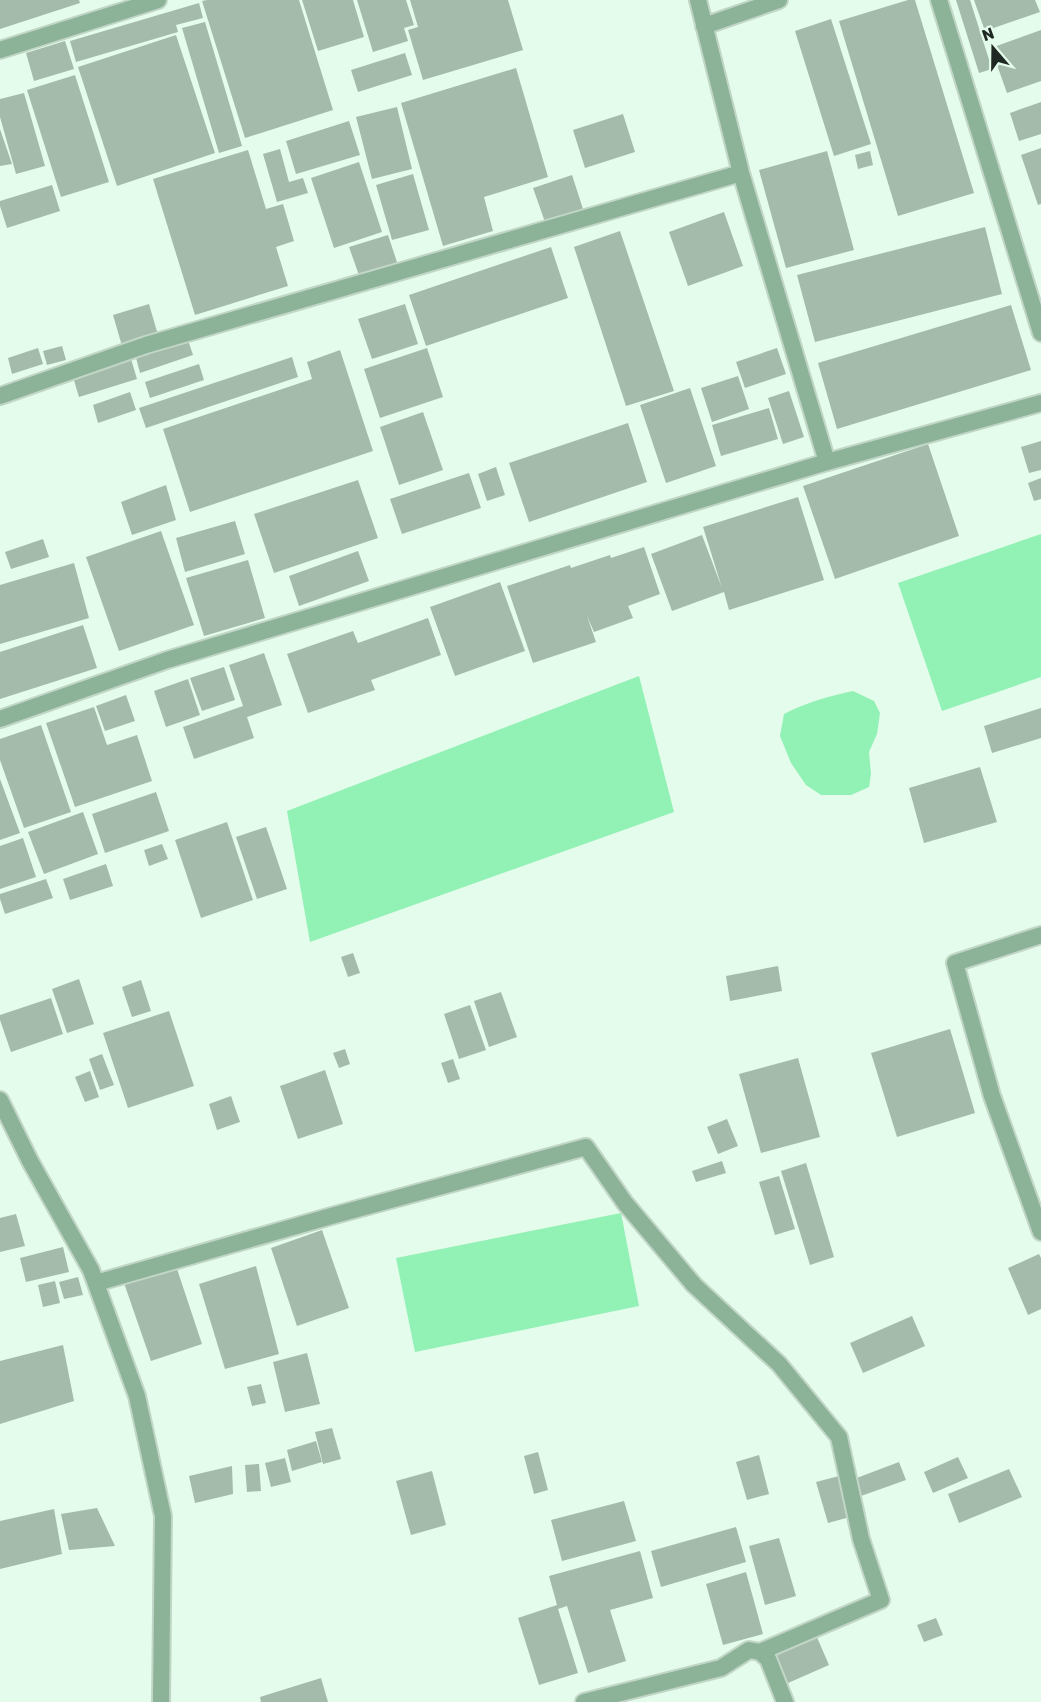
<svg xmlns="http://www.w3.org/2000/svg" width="1041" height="1702" font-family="Rubik,sans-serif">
<rect width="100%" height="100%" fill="#e4fceb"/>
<path fill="#92f1b4" d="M1041,534V677L942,711L898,583Z
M639,676L674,812L310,942L287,811Z
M853,691L874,701L880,713L877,734L869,752L871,774L869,787L851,795H821L806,785L791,763L780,736L784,714C805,703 829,696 853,691Z
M621,1213L639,1306L415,1352L396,1258Z"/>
<path fill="#a4bbab" d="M0,0H79L80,3L0,29Z
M207,0H299L333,110L245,138L202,1Z
M302,0H353L364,37L318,51Z
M357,0H406L414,25L404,28L408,41L373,52Z
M410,0H508L523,50L423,80L408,30L418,27Z
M908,0H915L974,193L898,216L839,21Z
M956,0H970L992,69L979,73Z
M974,0H1035L1040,12L985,31Z
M199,3L203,18L176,25L178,32L76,62L70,41Z
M831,19L871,144L834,156L795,31Z
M205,22L242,146L219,153L182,28Z
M1041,30V81L1007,93L991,48Z
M176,35L215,153L117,186L78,67Z
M65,41L74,69L34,81L26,53Z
M405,53L412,75L358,92L351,70Z
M516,68L548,177L484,197L493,231L443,246L401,103Z
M75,75L109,182L61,197L27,90Z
M24,93L45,166L16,174L0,117V99Z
M1041,102V134L1019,141L1010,113Z
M397,107L412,169L372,179L356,117Z
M623,114L635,152L585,168L573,130Z
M349,121L360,155L296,174L286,141Z
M0,129L12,164L0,166Z
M1041,148V204L1038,205L1021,155Z
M280,149L289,182L303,178L308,193L277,202L263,154Z
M248,150L266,209L283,204L294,241L276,247L288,286L195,315L153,179Z
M827,151L854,250L786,268L759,170Z
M870,151L873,165L858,169L855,155Z
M359,162L382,232L334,248L311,178Z
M413,174L429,230L392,240L376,185Z
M572,175L583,209L545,222L533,188Z
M52,185L60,211L7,228L0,206V201Z
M724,212L743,266L688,286L669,232Z
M985,227L1002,294L815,342L797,275Z
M620,231L674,391L626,406L574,247Z
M388,235L399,268L361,281L349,247Z
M551,247L568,298L426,346L409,295Z
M149,304L158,335L122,346L113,315Z
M405,304L418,344L372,359L358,319Z
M1011,305L1031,370L837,429L818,363Z
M187,337L193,355L140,373L135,354Z
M62,346L66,360L47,365L43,351Z
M38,348L43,364L12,374L8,358Z
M427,348L443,397L380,418L364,369Z
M777,348L786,374L745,388L736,362Z
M340,350L373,451L190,512L163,429L312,379L307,362Z
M292,357L298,377L146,428L139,408Z
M131,359L137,379L79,397L73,377Z
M199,364L204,380L150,398L145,382Z
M738,376L749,409L712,422L701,388Z
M690,388L716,466L666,483L640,405Z
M789,391L804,437L783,444L768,398Z
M130,392L136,410L98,423L93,405Z
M769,408L778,439L721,456L712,425Z
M423,412L443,470L399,485L380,427Z
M628,423L647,482L529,522L509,463Z
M1041,441V470L1029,473L1021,447Z
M928,444L959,536L835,579L803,486Z
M496,467L505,495L487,501L478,474Z
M469,473L481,508L402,534L390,499Z
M1041,478V499L1034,501L1028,483Z
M358,480L378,538L274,573L254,514Z
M166,485L176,520L132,535L121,502Z
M798,497L824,580L729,610L724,592L672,611L651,554L702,535L722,588L703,527Z
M235,521L245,554L185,572L176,538Z
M161,531L194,625L119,651L86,557Z
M43,539L49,557L11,569L5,552Z
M644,547L660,594L628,606L633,618L594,632L587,616L596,642L533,663L507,586L570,565L571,568L610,555L611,558Z
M358,551L369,581L299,606L289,576Z
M248,560L265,618L204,636L186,578Z
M74,563L89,618L0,644V585Z
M500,582L525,651L455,676L430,607Z
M428,618L441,655L371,680L375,690L308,713L287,654L353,631L358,643Z
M83,625L97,668L0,699V652Z
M264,653L282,705L247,717L254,738L194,759L183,727L243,706L229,665Z
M224,667L235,700L202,711L190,678Z
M188,679L200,715L166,727L154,691Z
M126,695L135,721L105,731L96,706Z
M94,707L107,745L137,735L152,781L75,807L46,723Z
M1041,708V738L992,753L984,726Z
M41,725L71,812L24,828L0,760V739Z
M980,767L997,822L924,843L909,788Z
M0,779L20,833L0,840Z
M156,792L169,831L105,853L92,814Z
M83,812L98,854L44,874L28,832Z
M227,822L253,900L201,918L175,840Z
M266,827L287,889L257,899L236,837Z
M23,838L36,877L0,889V846Z
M162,844L168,859L149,866L144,850Z
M106,864L113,886L70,900L63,879Z
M46,879L53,898L5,914L0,899V894Z
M353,953L360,973L348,977L341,957Z
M778,966L782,991L730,1001L726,976Z
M79,979L94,1024L67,1033L52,989Z
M141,980L151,1011L132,1017L122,987Z
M501,992L517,1037L489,1047L474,1001Z
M51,998L63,1034L11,1052L0,1020V1015Z
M470,1005L486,1050L459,1059L444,1014Z
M169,1011L194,1086L128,1108L103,1033Z
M950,1029L975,1113L897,1137L871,1053Z
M345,1049L350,1064L339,1068L333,1053Z
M102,1054L114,1085L100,1090L89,1059Z
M798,1058L820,1137L761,1153L739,1074Z
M453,1059L460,1079L448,1083L441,1063Z
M325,1070L343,1124L298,1139L280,1086Z
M90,1071L99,1097L85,1102L75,1077Z
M231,1096L240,1122L217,1130L209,1104Z
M727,1119L738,1146L718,1154L707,1127Z
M722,1161L726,1173L696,1182L692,1171Z
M806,1163L834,1257L810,1265L781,1171Z
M779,1176L795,1229L775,1235L759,1182Z
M16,1214L25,1246L0,1252V1218Z
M322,1230L349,1308L297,1326L271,1248Z
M63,1247L69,1272L26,1282L20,1258Z
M1039,1254L1041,1258V1309L1028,1315L1008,1268Z
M176,1266L202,1344L151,1361L124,1283Z
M256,1266L279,1354L225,1369L199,1284Z
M78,1277L83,1295L64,1299L59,1282Z
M55,1281L60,1303L43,1307L38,1285Z
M912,1316L925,1346L863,1373L850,1343Z
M63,1345L74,1401L0,1424V1361Z
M307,1353L320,1404L285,1412L273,1362Z
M261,1384L266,1403L252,1406L247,1387Z
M332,1428L341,1459L323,1464L315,1432Z
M316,1441L322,1462L292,1471L287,1450Z
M538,1452L548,1490L534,1494L524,1456Z
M759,1455L769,1494L747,1500L736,1462Z
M958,1457L968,1478L933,1493L924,1472Z
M285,1458L291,1482L271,1487L265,1463Z
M899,1462L906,1480L861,1496L854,1479Z
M259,1464L261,1491L247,1492L245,1465Z
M232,1466L233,1494L195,1503L189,1476Z
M1009,1469L1022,1497L959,1523L948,1494Z
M432,1471L446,1525L411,1535L396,1481Z
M839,1476L850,1517L828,1523L816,1482Z
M624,1501L636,1541L562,1561L551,1520Z
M97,1508L115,1546L69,1550L61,1514Z
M54,1509L62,1554L0,1569V1521Z
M736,1527L746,1562L661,1587L651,1551Z
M779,1538L796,1596L765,1605L749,1546Z
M640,1551L653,1598L610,1610L626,1661L588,1673L567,1606L558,1609L578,1673L539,1685L518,1618L557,1605L549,1576Z
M746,1572L763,1634L723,1645L706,1584Z
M936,1618L943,1635L924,1642L917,1625Z
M816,1635L829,1665L788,1683L775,1653Z
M321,1678L328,1702H261L260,1697Z"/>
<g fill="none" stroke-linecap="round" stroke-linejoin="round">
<g stroke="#c1d6c7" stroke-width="20">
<path id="minor" d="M698,0L741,173L827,462
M939,0L1041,333
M704,26L779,0
M0,50L158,0
M0,396L146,345L741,173
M0,719L167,660L827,462L1041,403
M1041,935L955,963L992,1096L1041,1232
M0,1100L30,1161L91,1270L137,1396L163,1516L161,1702
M96,1283L335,1215L586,1147L625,1203L694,1285L779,1364L839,1437L861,1539L881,1600L760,1652
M584,1702L721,1668L749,1650L760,1652L768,1659L785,1702"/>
</g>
<use href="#minor" stroke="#8cb298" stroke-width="16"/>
</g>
<g transform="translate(993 48) rotate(340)" stroke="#e4fceb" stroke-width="4.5" paint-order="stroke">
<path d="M0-4.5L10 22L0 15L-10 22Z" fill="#1f2822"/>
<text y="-9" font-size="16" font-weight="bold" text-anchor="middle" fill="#1f2822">N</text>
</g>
</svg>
